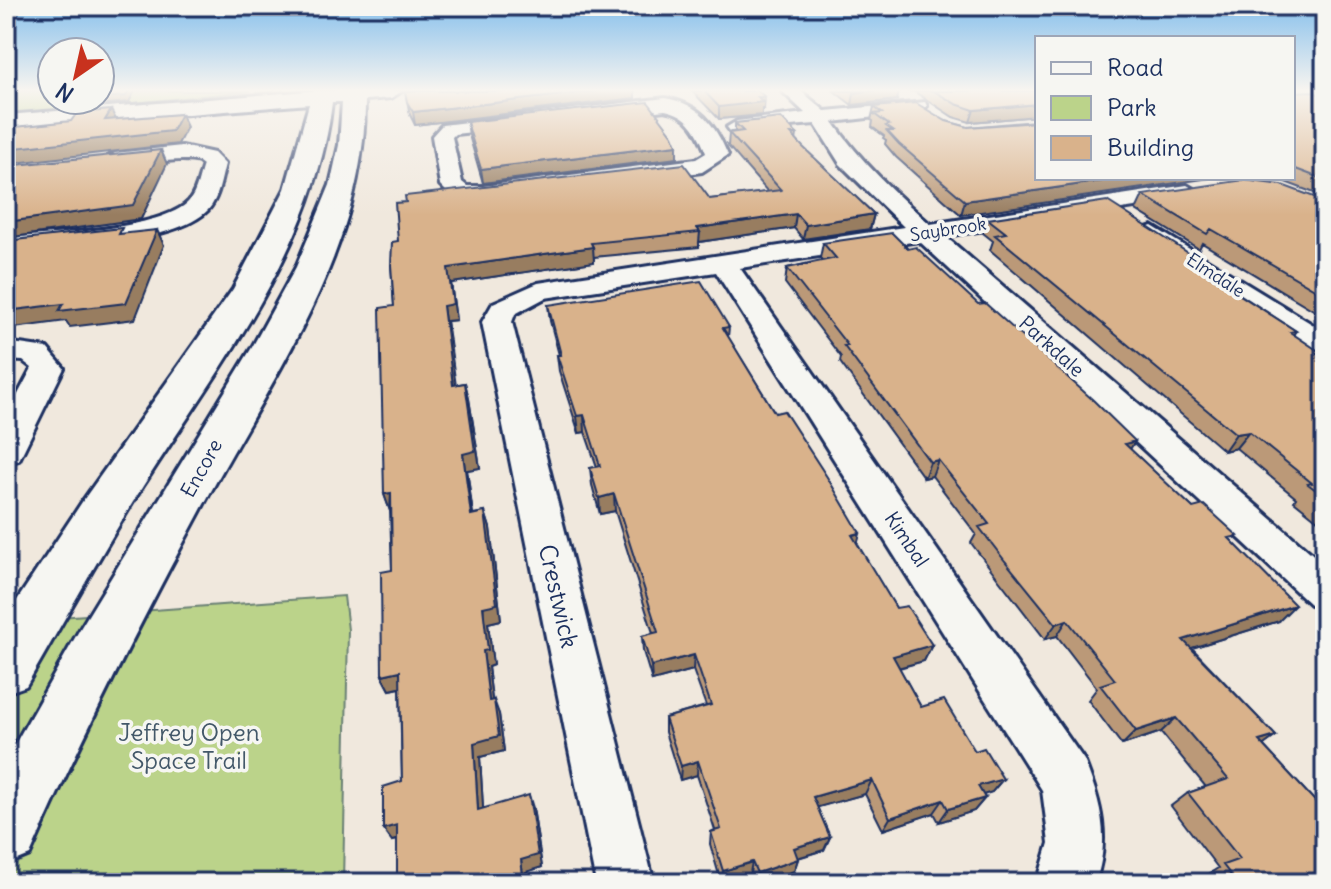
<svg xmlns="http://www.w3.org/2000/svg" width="1331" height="889" font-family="Delius,sans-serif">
<rect width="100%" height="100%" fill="#f0e8dd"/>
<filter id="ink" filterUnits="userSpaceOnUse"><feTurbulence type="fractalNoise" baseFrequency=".0125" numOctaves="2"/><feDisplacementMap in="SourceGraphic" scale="16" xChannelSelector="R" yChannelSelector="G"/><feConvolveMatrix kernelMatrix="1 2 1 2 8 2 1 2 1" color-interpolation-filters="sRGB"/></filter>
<g filter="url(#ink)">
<path fill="#bbd38a" stroke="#6b8174" stroke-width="2" d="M6,91H52V100H100V91H251L6,116Z
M344,596L348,630L343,883H6V621Z"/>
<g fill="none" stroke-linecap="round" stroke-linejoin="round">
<g stroke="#1b2f5e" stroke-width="6">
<path id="street" d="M782,91H801L825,111L925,102L927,106L918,112L833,122C861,162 894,192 930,224L1187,185L1199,192L1187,199L945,236L1325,565V609L1310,604L919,241L740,268L1084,760C1101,802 1111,839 1095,883H1037L1049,843L1042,790L716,272L545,298L515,314L512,322L654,883H596L482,322L493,303L538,283L904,227L840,164L815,124L730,131L727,127L737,121L805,113Z
M665,98C700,104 714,123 728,155L702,172L483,200L453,198L440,185L432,136L442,125ZM665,110C689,114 698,132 706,153L696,159L483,186H467L462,182L452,137L455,134Z
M182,146L214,153L225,164C221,179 219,198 208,210C176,244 53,249 6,254V238C47,234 163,230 189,201C197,192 199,176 203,165L199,162C176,154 116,173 104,159L115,153Z
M1152,226L1325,332V354L1314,352L1143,239L1139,234L1143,229Z
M6,342L47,348L64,368L19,460L6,464V417L32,368L23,361L6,360Z"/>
</g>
<g stroke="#1b2f5e" stroke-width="6">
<path id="secondary" d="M308,91H402L391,98L365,100C366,250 271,379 203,506C141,621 82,736 30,855L6,865V760L81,627L251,349L296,267L330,185L339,145L342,102H332C316,246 218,368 143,486C102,551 65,619 26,686L6,693V617L84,499L233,289L285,189L309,104L6,129V115Z"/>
</g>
<use href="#street" fill="#f6f6f2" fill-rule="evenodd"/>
<use href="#secondary" fill="#f6f6f2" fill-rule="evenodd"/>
</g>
<path fill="#bb9978" stroke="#1b2f5e" stroke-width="2" d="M405,91H635V98L415,125L410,115Z
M692,91H758L764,109H762V115L719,119Z
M834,91H899L897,100L852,105Z
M907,91H1037V116L970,122L953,117L915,92Z
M1293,92L1325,96V197L1280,180L1259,178H1293Z
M874,107L946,121L968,127L1037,121L961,215L896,157L885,144L886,140L883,138L884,136L872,127L873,121L871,120Z
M467,122L677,158L483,183L469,135Z
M735,123L797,134L796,141L874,214L870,229L803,239L794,228L699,242V247L594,257V262L451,283L456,320L447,321L455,385L465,383L469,399L480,468L467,470L473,514L485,512L490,528L501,620L488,623L493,665L488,667L492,700L499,714L504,751L480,757L483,808H533L542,867L526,872L397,840L392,841L402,781L400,688L390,690L382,675L392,570L390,511L384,494L394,306L391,265L710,199L768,192L728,146L729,133L735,132Z
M1143,195L1325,201V317L1202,243L1199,249L1136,210Z
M988,219L1190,262L1296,331L1293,335L1325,358V526L1294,501L1296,498L1236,448L1224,451L990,250L993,241L983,233Z
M823,243L908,249L1130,449L1193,508L1233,542L1279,621L1192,648L1276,736L1263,745L1325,812V872L1296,883H1209L1204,877L1218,868L1171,806L1188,793L1206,787L1161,732L1122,745L1088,700L1097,688L1057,636L1045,639L997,577L971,543L976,534L932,476L924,478L840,362L841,357L785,283L787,268L822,260L820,258Z
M548,305L729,327L728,337L775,413L860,533L857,544L896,608L932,645L924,661L899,668L921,707L975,751L1003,779L992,792L983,795L985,798L974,811L939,822L934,813L883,830L865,794L817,807L830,837L824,850L798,858V859L794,871L759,883H754L750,873L721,882L710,844L711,832L715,830L697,775L680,780L665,732V718L706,706L693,670L652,681L643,651L642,636L653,633L615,511L600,514L592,485L590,468L597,467L585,432L579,433L559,371L557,355H559L550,321Z"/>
<path fill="#987d61" stroke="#1b2f5e" stroke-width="2" d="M129,91H135L129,102L97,105L94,100H100V98Z
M597,91H635V98L415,125L413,112Z
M871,91H899L897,100L852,105L854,93Z
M758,97H765L764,109H762V115L719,119V107Z
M1037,104V116L970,122L974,110Z
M111,110L118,123L105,120Z
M181,114L187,127L178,144L6,164V149Z
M677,145V158L483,183L481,169Z
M161,150L167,164L141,219L6,238V222Z
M1123,178H1210L961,215L965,201Z
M796,214L794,228L699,242L700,232L697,228Z
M874,214L870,229L803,239L806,225Z
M157,230L164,245L135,319L70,327L66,321L6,329V311Z
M593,247L594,262L451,283L456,320L447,321L458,401L453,385L443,306L448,268Z
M465,383L469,399L480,468L467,470L475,531L471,515L463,454Z
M584,415L585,432L579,433L577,416Z
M1249,432L1236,448L1224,451L1236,434Z
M1135,441L1125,458V444Z
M938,460L932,476L924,478L930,462Z
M391,493L390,511L384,494Z
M614,494L615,511L600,514L599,498Z
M485,512L490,528L501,620L488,623L493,665L488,667L494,715L489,701L483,651Z
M860,533L856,550L852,535Z
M1295,605L1279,621L1169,655L1183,640Z
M1067,620L1057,636L1045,639L1056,624Z
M932,645L924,661L886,671L893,656Z
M694,655L693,670L652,681L651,666Z
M400,671L408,686L390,690L382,675Z
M494,700L499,714L504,751L480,757L484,823L478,810L474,743Z
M1176,718L1161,732L1122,745L1136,731Z
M1276,736L1257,750L1259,741Z
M698,761L697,775L680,780L681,766Z
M1003,779L992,792L968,800L978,786Z
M872,780L865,794L808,810L813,797Z
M529,795L533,808L542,867L526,872L527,883H524L521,860Z
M985,798L974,811L939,822L948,809Z
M943,800L934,813L883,830L890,818Z
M397,825L405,837L392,841L383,829Z
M830,837L824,850L790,860L794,848Z
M798,859L794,871L759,883H755L757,873Z
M752,862L750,873L721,882L723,871Z
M1325,869V872L1296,883H1289Z"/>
<path fill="#d9b28b" stroke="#1b2f5e" stroke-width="2" d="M100,91H129L126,96L100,98Z
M405,91H597L413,112L407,102Z
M704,91H758L765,97H758L763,102L719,107Z
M934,91H1037V104L974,110L956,104Z
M1310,91L1325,96V180L1293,168V92Z
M648,102L673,135L677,145L481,169L467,122Z
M916,103L946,121L968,127L1037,122V178H1123L965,201L899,144L887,131H893L886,126L889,125L874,114L882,113L874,107Z
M111,110L105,120L181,114L172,131L6,149V128L71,121L77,113Z
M781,118L797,134H791L803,147L874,214L806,225L796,214L697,228L700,232L591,243L593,247L448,268L453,304L443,306L453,385L465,383L475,451L463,454L471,515L485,512L497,604L483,607L488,650L483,651L489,701L494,700L499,736L474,743L478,810L529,795L538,855L521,860L524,883H397V825L383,829V787L402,781L400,671L382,675L381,572L392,570L391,493L384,494L380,308L394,306L391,265L392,242L398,241L395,203L406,202L405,196L684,164L710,199L781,190L729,133L743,131L735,123Z
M161,150L133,205L6,222V166Z
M1244,180L1282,185L1325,201V295L1211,229L1207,234L1143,195Z
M1107,201L1193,256L1189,262L1296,331L1290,332L1320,352L1317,353L1325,358V497L1308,484L1312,483L1249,432L1236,434L995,235L1006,233L988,219Z
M122,228L119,234L157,230L126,303L59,311L63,304L6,311V241Z
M892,233L908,249L916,247L978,304L985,303L1093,400L1135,441L1125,444L1193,508L1204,505L1238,536L1229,538L1295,605L1183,640L1276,736L1259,741L1325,812V869L1291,883H1237L1223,865L1240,859L1188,793L1228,779L1176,718L1136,731L1100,685L1115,680L1067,620L1056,624L1005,561L979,527L989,524L938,460L930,462L844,346H848L787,268L836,258L823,243Z
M701,281L729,327L723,328L775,413L784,411L827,477L860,533L852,535L896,608L907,606L932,645L893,656L921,707L944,700L975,751L984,748L1003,779L978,786L985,798L948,809L943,800L890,818L872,780L813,797L830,837L794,848L798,859L757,873L752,862L723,871L711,832L721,829L698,761L681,766L665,718L711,705L694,655L651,666L642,636L658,632L614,494L599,498L590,468L600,466L584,415L577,416L557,355H561L548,305Z"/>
</g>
<linearGradient id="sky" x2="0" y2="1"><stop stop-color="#85bfec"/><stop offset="0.42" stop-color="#f8f5f0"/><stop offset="1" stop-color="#f8f5f0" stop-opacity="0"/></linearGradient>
<rect width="1331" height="215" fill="url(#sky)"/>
<g text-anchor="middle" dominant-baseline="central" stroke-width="7" stroke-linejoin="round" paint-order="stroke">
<g font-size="18" fill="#1b2f5e" stroke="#f6f6f2">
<text transform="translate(948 229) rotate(-9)">Saybrook</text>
<text transform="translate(1216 275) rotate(33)">Elmdale</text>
</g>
<g font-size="20" fill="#1b2f5e" stroke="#f6f6f2">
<text transform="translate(1052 346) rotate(42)">Parkdale</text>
<text transform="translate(201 468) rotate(-61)">Encore</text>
<text transform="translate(907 539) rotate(56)">Kimbal</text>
</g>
<g font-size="24" fill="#1b2f5e" stroke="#f6f6f2">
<text transform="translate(559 596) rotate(77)">Crestwick</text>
</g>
<g font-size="24" fill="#435869" stroke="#f6f6f2">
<text x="189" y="732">Jeffrey Open<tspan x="189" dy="28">Space Trail</tspan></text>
</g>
</g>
<rect width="1331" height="889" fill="none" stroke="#f6f6f2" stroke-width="32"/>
<rect x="16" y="16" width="1299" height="857" fill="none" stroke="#1b2f5e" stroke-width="3" filter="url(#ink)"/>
<rect x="1035" y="36" width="260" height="144" fill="#f6f6f2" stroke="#9ea6b7" stroke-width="2"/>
<rect x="1051" y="62" width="40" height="12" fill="#f6f6f2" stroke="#9ea6b7" stroke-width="2"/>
<text x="1107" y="76" font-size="24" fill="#1b2f5e">Road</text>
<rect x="1051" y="96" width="40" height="24" fill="#bbd38a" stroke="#9ea6b7" stroke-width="2"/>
<text x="1107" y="116" font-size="24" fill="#1b2f5e">Park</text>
<rect x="1051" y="136" width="40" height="24" fill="#d9b28b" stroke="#9ea6b7" stroke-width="2"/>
<text x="1107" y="156" font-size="24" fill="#1b2f5e">Building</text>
<g transform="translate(76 76) rotate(214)"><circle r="38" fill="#f6f6f2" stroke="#9ea6b7" stroke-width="2"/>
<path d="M0-6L14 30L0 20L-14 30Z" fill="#c8321e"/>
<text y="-12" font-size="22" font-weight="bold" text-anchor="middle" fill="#1b2f5e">N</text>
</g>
</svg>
